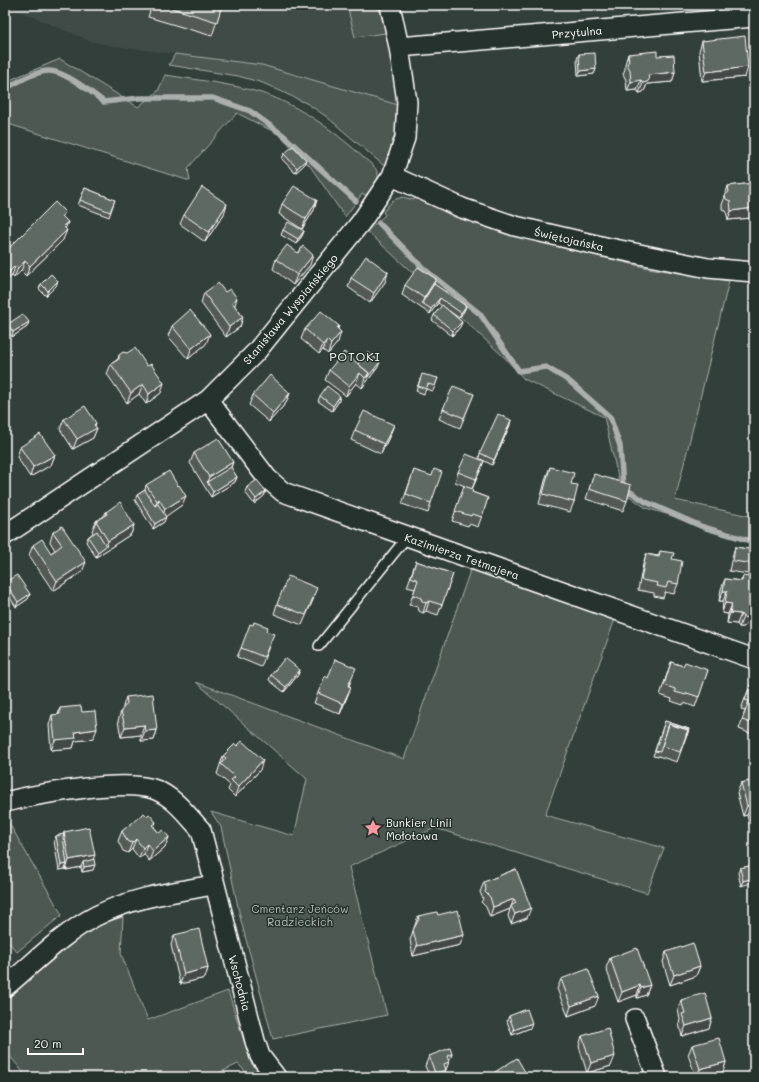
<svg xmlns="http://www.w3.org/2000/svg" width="759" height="1082" font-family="Mali,sans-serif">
<rect width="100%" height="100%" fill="#333f3a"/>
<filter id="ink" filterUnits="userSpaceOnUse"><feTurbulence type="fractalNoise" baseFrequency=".025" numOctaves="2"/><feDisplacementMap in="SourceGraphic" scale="8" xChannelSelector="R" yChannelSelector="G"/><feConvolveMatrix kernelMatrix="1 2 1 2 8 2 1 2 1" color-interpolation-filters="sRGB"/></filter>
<g filter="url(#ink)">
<path fill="#404c47" d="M5,5H347L355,37L386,33L398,105L262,65L113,46L90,41Z"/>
<path fill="#4d5853" stroke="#a6aca9" d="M347,5H378L386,33L355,37Z
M175,54L262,65L398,105L397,125L386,166L383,165L327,117L308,104L263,83L238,76L169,65Z
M60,59L138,107L158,91L165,75C198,80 242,85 273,97C307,111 337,133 364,158C369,162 377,168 378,174C379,182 370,189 366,195L362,194L345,217L310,166L280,135L237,113L188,168L190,181L5,123V82Z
M416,196L454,217L557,246L648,268L729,281L675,500L754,517V540L646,508L621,490L604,417L524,379L504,357L367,231L385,215L383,212L393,200L403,197L414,200Z
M471,568L615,619L545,815L664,848L647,893L435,828L349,867L387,1015L273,1039L241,921L221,827L211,812L294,836L307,779L196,682L404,759Z
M5,816L62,915L17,952L5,938Z
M123,917L121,954L148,1020L228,991L251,1063L262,1077H251L238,1064L210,1077H27L5,1050V1000L93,926Z"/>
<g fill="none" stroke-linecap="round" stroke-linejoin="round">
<path stroke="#abb0ae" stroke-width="5.5" d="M5,89C18,82 33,72 48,71C63,70 93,93 104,102L139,98H213L250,111L283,135L356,201
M379,223L424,269L480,314L519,371L546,367L569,381L610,417L620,446L623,487L646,502L703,527L754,542"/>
<g stroke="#fff" stroke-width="12">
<path id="service" d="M319,646L407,537"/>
</g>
<g stroke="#fff" stroke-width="22">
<path id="minor" d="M399,47L754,17
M392,176L462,208L515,226L605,247L708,268L754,272
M208,400L267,478L283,492L754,659
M5,535L208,400L256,352L361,222L392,176L405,138L407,102L399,47L390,5
M5,802C38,794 126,778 156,790C175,798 187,815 201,830L255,1041L260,1056L276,1077
M5,987C34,963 63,933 96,916C133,897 174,892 214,885
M635,1019L657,1077"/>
</g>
<use href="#service" stroke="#26332d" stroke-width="9"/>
<use href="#minor" stroke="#26332d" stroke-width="19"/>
</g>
<path fill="#525a56" stroke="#fff" d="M152,5H222L212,36L148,17Z
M702,41L745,77L702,81L699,51Z
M579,54L596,69L594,74L578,76L577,59Z
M628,54L657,56L675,72L672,82L647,84L645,89L643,92L639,93L637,90L627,91L626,80L623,74L625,69V64Z
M284,154L306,160L304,165L295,173L282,159Z
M754,183V226L752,227L751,218L728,220L726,211L722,209V205L728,186Z
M85,188L115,200L109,217L78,205Z
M282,204L314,210L302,229L279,214Z
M224,214L205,242L180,224L184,215Z
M63,217L68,222L65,228L63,240L26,276L21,271L14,278L12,276L7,280L5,279V243L10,247Z
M283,230L304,231L302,236L296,244L281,235Z
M276,259L310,265L293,285L273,269Z
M388,272L385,282L370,303L348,287L351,278Z
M41,284L56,286L46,296L39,289Z
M434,284L466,306L464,311L459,318L445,308L462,322L460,327L452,336L432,320L434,315L442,306L438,303L430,314L402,295L405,285Z
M225,292L243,317L240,327L226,337L201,303L204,293Z
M8,324L27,327L12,337L6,329Z
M172,326L206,344L188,359L168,336Z
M339,326L338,329V342L328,354L323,350L319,354L301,339L305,329Z
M119,355L161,393L146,404L139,394L127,403L107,374L111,364L118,359Z
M358,364L378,367L362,388L356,383L346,396L325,380L329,370Z
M438,378L433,391L426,389L424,394L416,391L420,379Z
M290,393L286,403L269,422L249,405L253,395Z
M474,394L460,428L439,419L443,409Z
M320,396L339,401L332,411L318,401Z
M64,419L95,426L97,428L93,438L73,449L60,429Z
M510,425L492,465L479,458L480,453Z
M355,430L390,435L381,454L351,440Z
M20,447L55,455L51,465L30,477L17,457Z
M194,453L233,462L231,468L237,477L235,482L211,497L190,463Z
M550,467L571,484L574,502L570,512L539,504L546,477Z
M414,470L431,503L428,513L402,504Z
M480,471L472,489V492L488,498L478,527L469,524L468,526L452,521L464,486H465L455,482L458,472Z
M594,474L627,501L623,511L586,499Z
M146,485L182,505L165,516L164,522L153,529L135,500L137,495L145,490Z
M247,487L266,491L264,496L254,504L245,492Z
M106,512L134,525L131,534L96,557L86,542L88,537L93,533L92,531L96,521L104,516Z
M53,532L82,572L53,591L29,555L33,545L51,553L55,550L50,542Z
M735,547L754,550V575L729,571L732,557Z
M660,551L672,559L678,584L674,594L665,592L663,598L654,596V593L638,590L643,564L646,554L658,556Z
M416,561L453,574L438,615L426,611L423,613L419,611L418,607L409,605L415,589L407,587Z
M743,576L749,582L754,583V617H749L746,625L743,627H739L737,624L727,623L728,614L722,613L723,601H719L721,589L725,579L741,581Z
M5,582L30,594L28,599L16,607L5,590Z
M314,598L302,625L274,614L277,604Z
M267,631L270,644L261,667L237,657L241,648Z
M671,662L683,666L708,670L695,707L684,703L683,705L671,701L672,699L660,695Z
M300,670L298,675L284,692L269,680L271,675Z
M328,678H352L349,686L351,687L340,714L314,703L318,693Z
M751,683L754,684V735L739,729L745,711L741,709Z
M126,697L157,730L154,740L141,741V735L121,737L118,721L121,711L123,709V706Z
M60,708L82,712L93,739L75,741L73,748L51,750L49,725L52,715H58Z
M665,721L689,729L677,762L658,756V757L653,756Z
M237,746L260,770L235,797L228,790L230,785L217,774L223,756Z
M754,780V829L751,830L747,815L743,816L737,793L741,783Z
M147,816L156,822L154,827L159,833L169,837L165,847L149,861L144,854L139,858L132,849L128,853L123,851L118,841L122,831Z
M64,832L93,860V870L82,872L81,867L66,870L65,869L59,870L54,841L56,836L64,834Z
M754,865L741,886L738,873L740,868Z
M516,869L527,918L511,924L508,916L510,909L490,917L486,907L481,902L483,899L480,892L484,882Z
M438,915L460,945L413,956L410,940L418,916Z
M174,935L208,968L205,978L180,984L171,945Z
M666,952L700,966L696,976L670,985L663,962Z
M610,958L650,985L646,995L637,998V995L618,1002L606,968Z
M561,979L595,1006L568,1016L557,989Z
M681,1000L712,1018L709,1028L682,1036L679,1024L680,1019L678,1010Z
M509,1016L530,1028L512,1035L507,1021Z
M582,1036L611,1066L587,1073L579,1046Z
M692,1045L726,1062L723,1072L705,1077H696L688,1055Z
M452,1054L443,1077H430L425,1066L429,1056Z
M495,1072L528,1077H493Z"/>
<path fill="#424a46" stroke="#fff" d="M748,67L745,77L702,81L706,72Z
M596,69L594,74L578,76L580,71Z
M675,72L672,82L647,84L645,89L643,92L639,93L643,83L648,75Z
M641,80L637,90L627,91L631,82Z
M306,160L304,165L295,173L297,168Z
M317,200L314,210L302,229L306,219Z
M227,204L224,214L205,242L209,232Z
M754,208L751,218L728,220L731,211Z
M68,222L64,232L63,226Z
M67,230L63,240L26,276L30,266Z
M304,231L302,236L296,244L298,239Z
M313,255L310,265L293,285L297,275Z
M25,261L21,271L14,278L18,268Z
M15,266L12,276L7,280L10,271Z
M388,272L385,282L370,303L374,293Z
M436,279L432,289L422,303L424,298Z
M58,281L56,286L46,296L48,291Z
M237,298L234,308L232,302Z
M440,298L438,303L430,314L431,309Z
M466,306L464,311L459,318L461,313Z
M243,317L240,327L226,337L229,327Z
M29,322L27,327L12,337L13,332Z
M462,322L460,327L452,336L453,331Z
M341,332L338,342L328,354L331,344Z
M210,334L206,344L188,359L191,349Z
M327,340L323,350L319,354L323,345Z
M380,362L378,367L362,388L365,378L369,373Z
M360,373L356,383L346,396L349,386Z
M164,383L161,393L146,404L149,394Z
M143,384L139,394L127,403L131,393Z
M290,393L286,403L269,422L273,413Z
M340,396L339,401L332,411L333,406Z
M511,420L510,425L492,465L494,460Z
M96,423L94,429L97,428L93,438L73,449L77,439Z
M394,425L390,435L381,454L384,444Z
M55,455L51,465L30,477L33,467Z
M484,461L480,471L472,489L476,479Z
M233,462L229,472L207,482L209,477Z
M237,477L235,482L211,497L213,492Z
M9,486L6,495L5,496V488Z
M266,491L264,496L254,504L256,499Z
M186,496L182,505L162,519L165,509Z
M159,499L156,509L153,511L157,501Z
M166,517L164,522L153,529L155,524Z
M134,525L131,534L96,557L98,552L106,546L108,541Z
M86,562L82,572L53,591L57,581Z
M723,591H727L723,601H719Z
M30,594L28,599L16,607L18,602Z
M429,601L426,611L423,613L426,603Z
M725,603L732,604L728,614L722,613Z
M751,607H754V617H749L746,625L743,627H739L743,617Z
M730,613L741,614L737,624L727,623Z
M300,670L298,675L284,692L286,687Z
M351,687L347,697L340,714L343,704Z
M144,725L141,735L121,737L125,727Z
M97,729L93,739L75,741L73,748L51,750L55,740L75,732Z
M157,730L154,740L141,741L145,731Z
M263,760L260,770L235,797L238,787Z
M751,805L747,815L743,816L747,806Z
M754,822V829L751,830Z
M169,837L165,847L149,861L153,851Z
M136,839L132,849L128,853L132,843Z
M147,844L144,854L139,858L143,848Z
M95,855L91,865L83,862L81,867L66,870L69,860Z
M67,864L65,869L59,870L61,865Z
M95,865L93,870L82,872L84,867Z
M754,878V882L741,886L743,881Z
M514,899L510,909L490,917L493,907Z
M531,908L527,918L511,924L515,914Z
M464,935L460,945L413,956L417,946Z
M700,966L696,976L670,985L674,975Z
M208,968L205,978L180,984L184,974Z
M640,985L637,995L618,1002L622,992Z
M650,985L646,995L637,998L641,988Z
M599,996L595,1006L568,1016L571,1006Z
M712,1018L709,1028L682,1036L686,1026Z
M532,1023L530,1028L512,1035L514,1030Z
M452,1054L443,1077H434L435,1073L447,1056Z
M615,1056L611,1066L587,1073L591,1063Z
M726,1062L723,1072L705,1077H697L700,1069Z"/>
<path fill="#5f6964" stroke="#fff" d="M162,5H222L217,22Z
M745,36L748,67L706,72L702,41Z
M657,51V56L674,55L675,72L648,75L649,80L647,82L643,83L641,80L631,82L630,70L627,64L629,61L628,54Z
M595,53L596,69L580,71L579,54Z
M293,146L306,160L297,168L284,154Z
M754,183V208L731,211L730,201L726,199L725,195L729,192L728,186Z
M294,186L317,200L306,219L282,204Z
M202,187L227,204L209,232L184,215Z
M85,188L115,200L110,212L80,200Z
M55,202L65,212L62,216L68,222L63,226L67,230L30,266L25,261L18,268L15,266L10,271L5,265V243L6,242L10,247Z
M288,222L304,231L298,239L283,230Z
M287,245L298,253L303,246L313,255L297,275L276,259Z
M366,256L388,272L374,293L351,278Z
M418,267L436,279L424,298L405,285Z
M51,274L58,281L48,291L41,284Z
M218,283L225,292L230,289L237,298L232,302L243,317L229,327L204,293Z
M434,284L466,306L461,313L440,298L431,309L422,303Z
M442,305L462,322L453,331L434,315Z
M190,310L210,334L191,349L172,326Z
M321,311L339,326L337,328L341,332L331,344L327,340L323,345L305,329Z
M23,314L29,322L13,332L8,324Z
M135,348L147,366L151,364L164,383L149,394L143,384L131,393L111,364L119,359V355L123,352L127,353Z
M344,352L369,373L365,378L360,373L349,386L329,370Z
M368,352L380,362L367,378L369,373L358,364Z
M422,374L438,378L435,386L428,384L426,389L418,386Z
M270,375L290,393L273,413L253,395Z
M327,386L340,396L333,406L320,396Z
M453,386L474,394L464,418L443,409Z
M85,406L96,423L94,425L97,428L77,439L64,419Z
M364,411L394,425L384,444L355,430Z
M498,414L511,420L494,460L480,453Z
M40,434L55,455L33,467L20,447Z
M218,438L233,462L209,477L194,453Z
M466,454L484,461L476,479L458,472Z
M231,467L237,477L213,492L207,482Z
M550,467L574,473L571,484L578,485L574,502L543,494Z
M434,469L442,472L431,503L406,494L414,470L432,476Z
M169,471L178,486L179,485L186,496L165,509L159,499L157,501L146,485Z
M594,474L631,485L627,501L589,489Z
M5,480L9,486L5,488Z
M257,480L266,491L256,499L247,487Z
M464,486L473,489L472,492L488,498L482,517L472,514L471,516L455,511Z
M145,490L155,506L158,504L166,517L155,524L137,495Z
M120,502L134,525L108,541L96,521L107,514L106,512Z
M62,526L86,562L57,581L33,545L42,539L51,553L57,549L62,545L53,532Z
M97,531L106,546L98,552L88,537Z
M735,547L754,550V564L733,561Z
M660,551L674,553L672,559L682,561L678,584L668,582L666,588L657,586L658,583L641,580L646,554L659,557Z
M416,561L453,574L442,605L429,601L426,603L422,601L421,598L413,595L418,580L411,577Z
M17,575L30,594L18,602L5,582Z
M288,576L317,588L306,615L277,604Z
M743,576L750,577L749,582L754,583V607H751L750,615L747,618L743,617L741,614L730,613L732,604L725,603L727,591H723L725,579L742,581Z
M254,622L268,627L266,631L274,634L264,657L241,648L250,624L253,625Z
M285,658L300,670L286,687L271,675Z
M335,659L356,668L348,686L351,687L343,704L318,693L325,676L328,678Z
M671,662L683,666L685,662L708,670L699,697L687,693L686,695L675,692V689L664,685Z
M751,683L754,684V724L742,720L749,701L745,700Z
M153,694L157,730L145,731L144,725L125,727L121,711L127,703L126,697Z
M81,706L82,712L95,711L97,729L75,732L76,738L55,740L52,715L60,714V708Z
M665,721L689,729L687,736L686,735L688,730L669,724L660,752L655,751Z
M669,724L688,730L680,752L662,746Z
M242,741L263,760L238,787L231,780L235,777L221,764L226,758L223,756L235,744L237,746Z
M754,780V817L751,805L747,806L741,783Z
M144,813L147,816L149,814L156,822L152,825L159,833L163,830L169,837L153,851L147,844L143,848L136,839L132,843L127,841L122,831Z
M89,827L95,855L69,860L64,832Z
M64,834L63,837L67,864L61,865L56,836Z
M94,859L95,865L84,867L83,862Z
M754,865V878L743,881L740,868Z
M516,869L531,908L515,914L511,906L516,903L514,899L493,907L490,897L485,892L486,889L484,882Z
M458,910L464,935L417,946L413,930L419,919L418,916L437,912L438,915Z
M199,929L208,968L184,974L174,935Z
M693,943L700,966L674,975L666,952Z
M637,948L650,985L641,988L640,985L622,992L610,958Z
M588,969L599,996L571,1006L561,979Z
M705,993L712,1018L686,1026L682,1014L685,1013L681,1000Z
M527,1009L532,1023L514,1030L509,1016Z
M608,1028L615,1056L591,1063L582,1036Z
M719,1038L726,1062L700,1069L692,1045Z
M450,1048L452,1054L447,1056L449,1062L444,1064L446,1070L435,1073L429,1056Z
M517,1058L528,1077H498L495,1072Z
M630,1074L632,1077H620Z"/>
</g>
<defs>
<g id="sight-bare" transform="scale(1.38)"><path d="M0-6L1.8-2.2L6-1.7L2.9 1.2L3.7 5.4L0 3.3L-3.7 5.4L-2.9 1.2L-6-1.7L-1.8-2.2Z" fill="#ff9aa2" stroke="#26332d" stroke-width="2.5" paint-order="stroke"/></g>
</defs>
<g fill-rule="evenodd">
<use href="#sight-bare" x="373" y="828"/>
</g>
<g text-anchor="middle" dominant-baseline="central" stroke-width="3" stroke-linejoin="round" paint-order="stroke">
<g font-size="11" fill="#fff" stroke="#26332d">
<text transform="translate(577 32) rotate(-5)">Przytulna</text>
<text transform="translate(569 239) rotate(13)">Świętojańska</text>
<text transform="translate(290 309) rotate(-50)">Stanisława Wyspiańskiego</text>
<text transform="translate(462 556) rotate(19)">Kazimierza Tetmajera</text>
<text transform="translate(240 983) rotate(75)">Wschodnia</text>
</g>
<g font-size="11" fill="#fff" stroke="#26332d" text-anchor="start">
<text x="386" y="822">Bunkier Linii<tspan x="386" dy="13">Mołotowa</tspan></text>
</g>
<g font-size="11" fill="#b8bcba" stroke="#26332d">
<text x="300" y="908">Cmentarz Jeńców<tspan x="300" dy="13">Radzieckich</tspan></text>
</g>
<g font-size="12" letter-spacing="1" fill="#fff" stroke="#26332d">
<text x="355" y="356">POTOKI</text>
</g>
</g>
<rect width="759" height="1082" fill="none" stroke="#26332d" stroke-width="20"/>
<rect x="10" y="10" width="739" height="1062" fill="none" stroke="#fff" stroke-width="1.5" filter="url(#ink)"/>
<path d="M28 1048v6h55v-6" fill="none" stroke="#ffffff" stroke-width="2"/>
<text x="34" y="1048" font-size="12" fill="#ffffff" stroke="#26332d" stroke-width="3" paint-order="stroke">20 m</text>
</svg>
